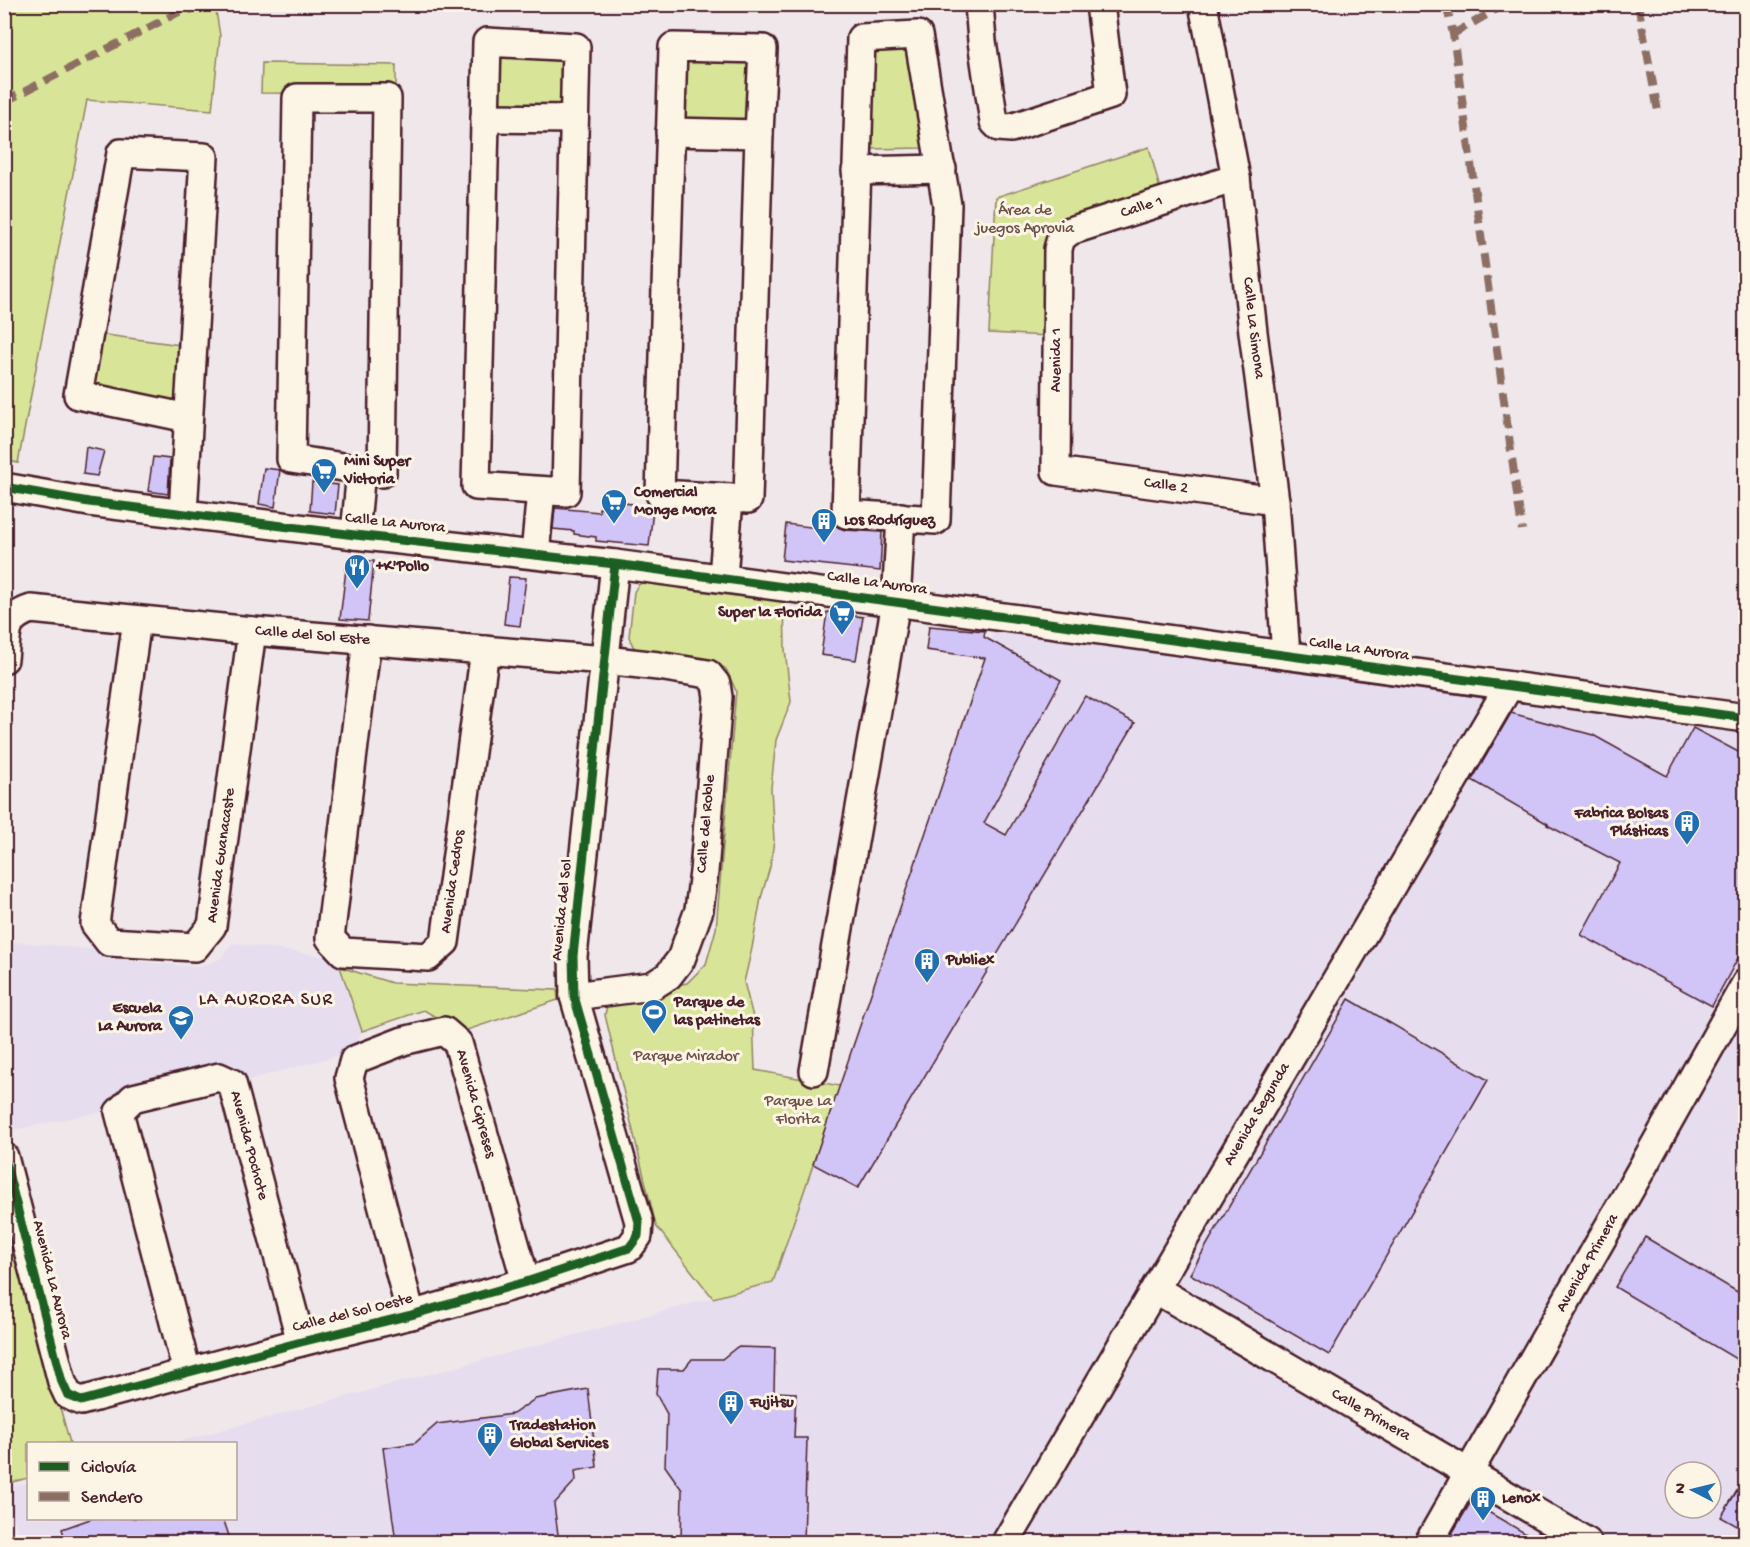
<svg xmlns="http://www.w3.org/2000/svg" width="1750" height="1547" font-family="'Gochi Hand',sans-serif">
<rect width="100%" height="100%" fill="#efe7ea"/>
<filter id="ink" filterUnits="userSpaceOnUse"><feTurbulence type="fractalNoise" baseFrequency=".0167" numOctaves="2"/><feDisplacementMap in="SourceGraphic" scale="12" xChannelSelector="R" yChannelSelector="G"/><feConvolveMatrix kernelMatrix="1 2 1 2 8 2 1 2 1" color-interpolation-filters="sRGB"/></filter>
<g filter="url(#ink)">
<path fill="#e6ddee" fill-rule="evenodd" d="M997,623L1745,733V1542H22L5,1494L4,1489L28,1483V1518H236V1444L174,1443L773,1282ZM1675,1472H1711V1508H1675Z
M4,941L100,950L111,959L198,967L220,959L233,943L336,958L362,1031L351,1052L248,1080L217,1069L114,1109L12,1130L4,1058Z"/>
<path fill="#d8e598" stroke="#918262" stroke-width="1.5" d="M5,4L215,5L220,36L212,110L87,100L18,463L4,460Z
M909,41L925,148L866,149L867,44Z
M492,47L572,50L569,113L490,110Z
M682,52L755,55L752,124L679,121Z
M262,63L396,65V94L261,93Z
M1149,147L1161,193L1070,223L1050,336L989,333L996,197Z
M98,334L188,346L181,403L89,386Z
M646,581L784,600L785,649L791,702L776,740L771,788L774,841L770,867L761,898L752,948L744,982L753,1017L755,1070L840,1086L773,1282L713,1298L656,1226L605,1015L607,1005L617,998L687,983L706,964L716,929L736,691L726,669L714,661L639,653L633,646L629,637L634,592L638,585Z
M340,967L392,983L557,990L558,1000L461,1032L424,1010L362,1031Z
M4,1207L70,1443L28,1444V1478L5,1484Z"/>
<path fill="#d1c5f7" stroke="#4a1f2b" stroke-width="1.5" d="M86,447L104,451L97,476L83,474Z
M153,457L170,459L168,494L148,491Z
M264,468L280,470L275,507L259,504Z
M312,482L338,485L335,514L310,511Z
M613,502L633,504L632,509L653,510L649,546L596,541V537L574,534V531L553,529L555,508L599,512V508L612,510Z
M818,523L832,525L834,524L838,527L845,530L882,532L880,571L782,560L786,524L818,528Z
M347,561H374L368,621L340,619Z
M509,577L526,578L520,626L504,624Z
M827,612L863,617L856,660L821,655Z
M929,626L985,631L984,637L1061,680L984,823L1006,835L1085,696L1135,723L858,1188L813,1164L985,658L926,650Z
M1511,713L1593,735L1667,776L1693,728L1746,756V943L1712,1006L1581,935L1620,863L1547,825L1548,824L1472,780Z
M1349,999L1488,1080L1329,1355L1190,1274Z
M1645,1237L1746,1297V1365L1615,1287Z
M737,1347L775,1348L774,1392L796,1393L794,1438H807L804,1542H681L682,1490L665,1466L667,1414L656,1394L658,1369H684L692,1359H722Z
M588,1389L597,1467L575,1471L576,1480L554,1504L559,1542H396L383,1448L415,1443L437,1424L513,1414L535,1399Z
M1746,1476V1531L1721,1517Z
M1471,1502L1540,1542H1447Z
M93,1518H223L231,1542H66L62,1529Z"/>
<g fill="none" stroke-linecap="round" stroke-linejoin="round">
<g stroke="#4a1f2b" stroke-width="32">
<g id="minor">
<path d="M979,4L982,41L994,122L999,127L1011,128L1111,95L1100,4"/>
<path id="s1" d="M1203,4L1236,178L1253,332L1275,501L1286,655"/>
<path d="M918,35L947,205L936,520L846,514L861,38Z"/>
<path d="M487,42L576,47L566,492L476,486Z"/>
<path d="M673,47L763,49L759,134L748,499L660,494Z"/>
<path d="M297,98H387L382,473L291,459Z"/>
<path d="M485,118L574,119"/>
<path d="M670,132L759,134"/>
<path d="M856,171L942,169"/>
<path id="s2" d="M1236,178L1070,231L1061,238L1058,249L1056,471L1275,501"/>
<path d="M4,487L89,502L355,535L615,564L1746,718"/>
<path d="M183,513L204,157L121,153L78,395L188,418"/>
<path d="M355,535L361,470"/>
<path d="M535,554L541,491"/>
<path d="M723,578L729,498"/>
<path id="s3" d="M137,620L95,924L109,942L195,947L212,926L252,631"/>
<path id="s4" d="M367,640L330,938L343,952L428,957L445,942L485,650"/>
<path id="s5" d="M4,659C7,634 3,618 31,609L252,631L605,660L658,666L708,674L716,684L718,697L704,872L699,910L681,959L668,976L652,986L574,996"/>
<path d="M814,1071L896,602L901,517"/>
<path d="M4,1157L62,1382L68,1395L81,1401L301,1342L411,1315L526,1282L629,1248L638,1236L639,1222L574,996L573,956L615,564"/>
<path id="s6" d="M1155,1289L1587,1542"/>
<path id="s7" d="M411,1315L349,1078L354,1060L403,1041L444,1031L458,1043L526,1282"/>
<path id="s8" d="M187,1372L119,1112L133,1098L219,1077L232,1083L301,1342"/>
<path id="s9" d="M1006,1542L1509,686"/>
<path id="s10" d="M1429,1542L1637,1177L1746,983"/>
</g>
</g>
<use href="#minor" stroke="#fcf5e5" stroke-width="27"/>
<path stroke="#8d6e63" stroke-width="8" stroke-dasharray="15 8" stroke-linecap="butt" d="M1446,4L1453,34L1522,530
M1638,4L1658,111
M1453,34L1506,4
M4,102L179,12L207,6"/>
<g stroke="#fcf5e5" stroke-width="13">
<path id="cycleway" d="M4,487L89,502L355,535L615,564L1746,718
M4,1157L62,1382L68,1395L81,1401L301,1342L411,1315L526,1282L629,1248L638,1236L639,1222L574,996L573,956L615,564"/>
</g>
<use href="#cycleway" stroke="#1b5e20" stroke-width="9"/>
</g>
</g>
<defs>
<g id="supermarket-pin" transform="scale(1.35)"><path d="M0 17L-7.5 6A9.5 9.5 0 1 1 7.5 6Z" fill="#1f6fb2" stroke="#fcf5e5"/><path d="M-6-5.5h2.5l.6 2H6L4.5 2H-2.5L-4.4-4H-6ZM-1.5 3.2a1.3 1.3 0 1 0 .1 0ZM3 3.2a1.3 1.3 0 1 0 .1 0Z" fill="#fff"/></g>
<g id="building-pin" transform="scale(1.35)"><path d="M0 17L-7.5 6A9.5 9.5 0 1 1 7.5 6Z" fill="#1f6fb2" stroke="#fcf5e5"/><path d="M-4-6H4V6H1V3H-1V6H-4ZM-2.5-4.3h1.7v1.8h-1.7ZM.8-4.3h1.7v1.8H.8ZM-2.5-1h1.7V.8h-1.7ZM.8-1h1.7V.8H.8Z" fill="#fff"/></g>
<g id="restaurant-pin" transform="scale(1.35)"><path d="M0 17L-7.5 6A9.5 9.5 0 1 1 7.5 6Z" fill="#1f6fb2" stroke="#fcf5e5"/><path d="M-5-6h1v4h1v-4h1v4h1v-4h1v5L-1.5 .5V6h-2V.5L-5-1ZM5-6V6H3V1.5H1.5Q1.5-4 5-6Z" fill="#fff"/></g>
<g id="stadium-pin" transform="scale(1.35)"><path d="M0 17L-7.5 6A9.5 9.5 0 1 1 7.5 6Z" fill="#1f6fb2" stroke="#fcf5e5"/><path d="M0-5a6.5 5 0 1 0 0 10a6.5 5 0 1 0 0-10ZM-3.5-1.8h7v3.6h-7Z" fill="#fff"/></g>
<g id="school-pin" transform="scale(1.35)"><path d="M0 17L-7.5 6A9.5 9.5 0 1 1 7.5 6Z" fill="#1f6fb2" stroke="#fcf5e5"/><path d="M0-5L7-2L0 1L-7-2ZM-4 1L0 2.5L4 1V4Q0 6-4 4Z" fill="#fff"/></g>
</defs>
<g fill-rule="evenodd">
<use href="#supermarket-pin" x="324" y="471"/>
<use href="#supermarket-pin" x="614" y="502"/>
<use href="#building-pin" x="824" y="521"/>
<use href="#restaurant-pin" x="357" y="567"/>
<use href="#supermarket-pin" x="842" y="613"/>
<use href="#building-pin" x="1687" y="823"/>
<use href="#building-pin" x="927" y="961"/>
<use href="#stadium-pin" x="654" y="1012"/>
<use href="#school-pin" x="181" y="1018"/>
<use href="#building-pin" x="731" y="1403"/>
<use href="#building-pin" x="490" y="1435"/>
<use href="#building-pin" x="1483" y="1499"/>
</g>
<g text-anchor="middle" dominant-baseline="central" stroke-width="6" stroke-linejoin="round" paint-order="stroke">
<g font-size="16" fill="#4a1f2b" stroke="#fcf5e5">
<text transform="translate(1142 208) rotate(-18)">Calle 1</text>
<text stroke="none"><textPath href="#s1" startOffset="328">Calle La Simona</textPath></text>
<text transform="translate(1057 360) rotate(-90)">Avenida 1</text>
<text stroke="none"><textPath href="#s2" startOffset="530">Calle 2</textPath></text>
<text transform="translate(395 524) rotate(6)">Calle La Aurora</text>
<text transform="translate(877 584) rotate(8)">Calle La Aurora</text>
<text stroke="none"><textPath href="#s5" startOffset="345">Calle del Sol Este</textPath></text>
<text transform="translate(1359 650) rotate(8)">Calle La Aurora</text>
<text transform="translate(707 824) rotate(-85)">Calle del Roble</text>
<text stroke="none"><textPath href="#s3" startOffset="514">Avenida Guanacaste</textPath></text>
<text stroke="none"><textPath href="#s4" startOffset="488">Avenida Cedros</textPath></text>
<text transform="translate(563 910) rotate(-84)">Avenida del Sol</text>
<text stroke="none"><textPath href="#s7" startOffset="440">Avenida Cipreses</textPath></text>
<text stroke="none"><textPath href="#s9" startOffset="496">Avenida Segunda</textPath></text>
<text stroke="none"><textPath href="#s8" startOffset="456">Avenida Pochote</textPath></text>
<text stroke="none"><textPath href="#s10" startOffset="321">Avenida Primera</textPath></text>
<text transform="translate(51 1280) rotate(76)">Avenida La Aurora</text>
<text transform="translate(353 1314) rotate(-14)">Calle del Sol Oeste</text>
<text stroke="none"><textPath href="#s6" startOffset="250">Calle Primera</textPath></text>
</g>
<g font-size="16" fill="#6e5046" stroke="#fcf5e5">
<text x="1025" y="211">Área de<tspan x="1025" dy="18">juegos Aprovia</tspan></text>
<text x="686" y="1057">Parque Mirador</text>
<text x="798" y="1102">Parque La<tspan x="798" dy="18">Florita</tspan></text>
</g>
<g font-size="16" font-weight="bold" fill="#4a1f2b" stroke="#fcf5e5" text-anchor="start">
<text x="344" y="462">Mini Super<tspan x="344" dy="18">Victoria</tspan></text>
<text x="634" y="493">Comercial<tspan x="634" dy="18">Monge Mora</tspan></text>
<text x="844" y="521">Los Rodríguez</text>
<text x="376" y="567">+K'Pollo</text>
<text x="822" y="613" text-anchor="end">Super la Florida</text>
<text x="1668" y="814" text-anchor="end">Fabrica Bolsas<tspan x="1668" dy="18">Plásticas</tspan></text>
<text x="946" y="961">Publiex</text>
<text x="674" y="1003">Parque de<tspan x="674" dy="18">las patinetas</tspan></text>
<text x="162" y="1009" text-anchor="end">Escuela<tspan x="162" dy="18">La Aurora</tspan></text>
<text x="750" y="1403">Fujitsu</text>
<text x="510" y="1426">Tradestation<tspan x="510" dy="18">Global Services</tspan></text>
<text x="1502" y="1499">Lenox</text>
</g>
<g font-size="18" letter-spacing="1.5" fill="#4a1f2b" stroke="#fcf5e5">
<text x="266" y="1000">LA AURORA SUR</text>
</g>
</g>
<rect width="1750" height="1547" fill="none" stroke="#fcf5e5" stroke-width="24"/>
<rect x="12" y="12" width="1726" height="1523" fill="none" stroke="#4a1f2b" stroke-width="2" filter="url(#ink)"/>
<rect x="27" y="1442" width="210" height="78" fill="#fcf5e5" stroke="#b59f9b" stroke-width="1.5"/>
<rect x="39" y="1462" width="30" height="9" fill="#1b5e20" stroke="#b59f9b" stroke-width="1.5"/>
<text x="81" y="1472" font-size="18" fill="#4a1f2b">Ciclovía</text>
<rect x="39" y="1492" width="30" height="9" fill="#8d6e63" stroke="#b59f9b" stroke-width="1.5"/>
<text x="81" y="1502" font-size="18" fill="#4a1f2b">Sendero</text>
<g transform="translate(1693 1490) rotate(277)"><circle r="28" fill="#fcf5e5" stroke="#b59f9b" stroke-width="1.5"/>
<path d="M0-4.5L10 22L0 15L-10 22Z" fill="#1f6fb2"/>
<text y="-9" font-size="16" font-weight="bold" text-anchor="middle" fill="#4a1f2b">N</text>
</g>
</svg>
